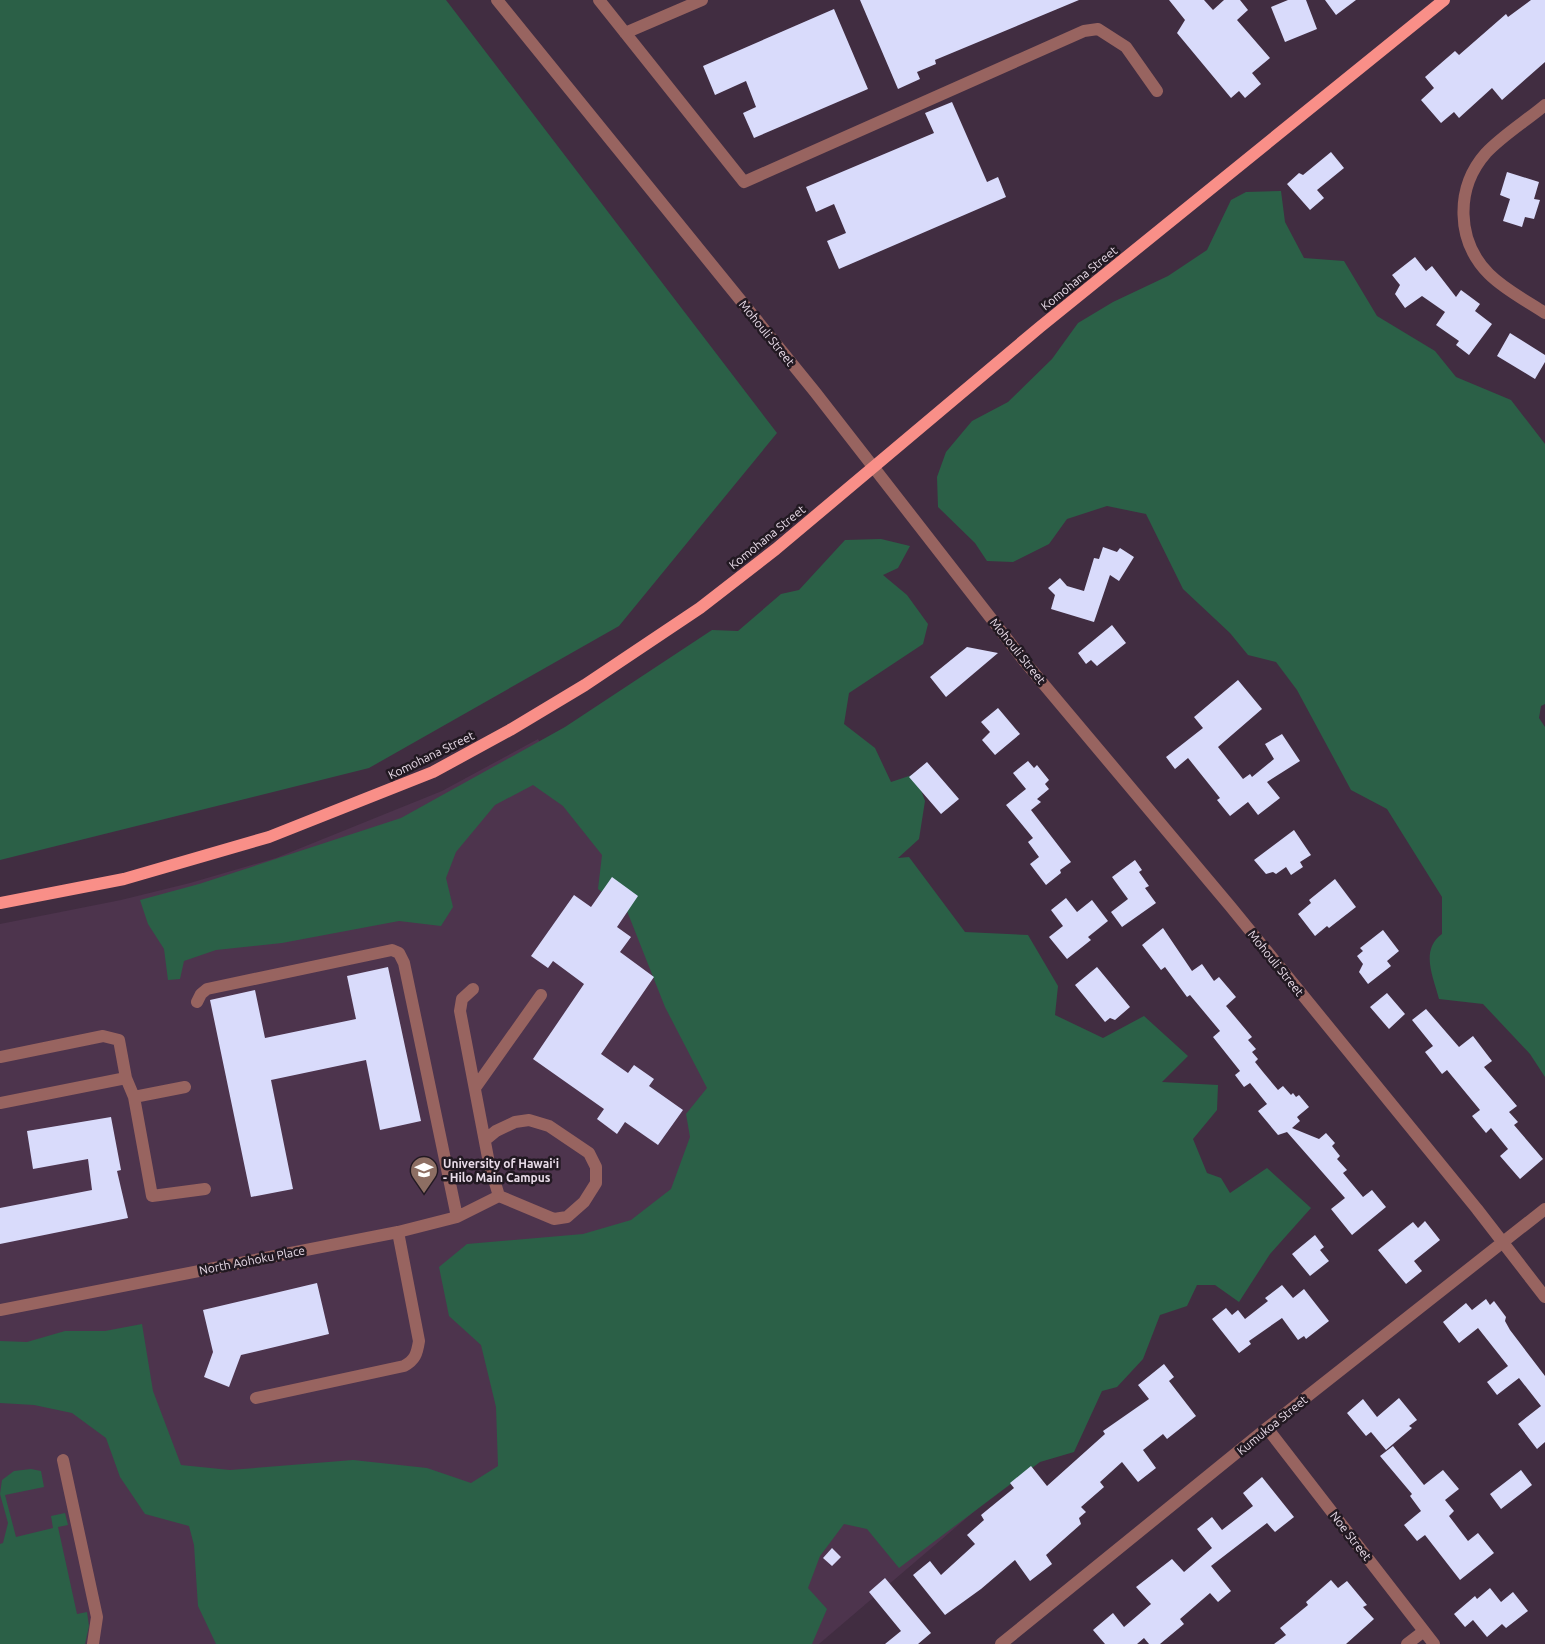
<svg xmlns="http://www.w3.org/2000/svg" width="1545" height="1644" font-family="Ubuntu,sans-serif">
<rect width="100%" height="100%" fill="#412d41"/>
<path fill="#4d344d" d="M538,739L1031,1463L819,1644H0V924L121,900L190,883L276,858L442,791Z"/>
<path fill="#2b6047" d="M0,0H446L777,433L619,626L369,768L0,860Z
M1281,191L1285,222L1304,258L1344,261L1377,316L1435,351L1456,377L1511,400L1545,444V704L1541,706L1539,718L1545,727V1077L1530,1054L1483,1004L1439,999C1433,976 1420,950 1442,934V897L1387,809L1351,790L1297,690L1276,662L1248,655L1230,633L1183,589L1146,514L1107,506L1067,519L1049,544L1013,562L987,561L975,543L938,507L937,477L946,452L972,421L1008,402L1052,359L1078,323L1113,302L1168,276L1207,250L1231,200L1246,192Z
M881,539L910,546L898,568L883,575L907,595L928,624L923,644L849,693L844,724L875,748L891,782L915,774L925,801L919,839L898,858L909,857L965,932L1028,935L1058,986L1055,1015L1103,1038L1144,1016L1188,1056L1162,1082L1218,1085L1217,1110L1193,1139L1207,1173L1221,1178L1230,1193L1267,1168L1311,1208L1270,1254L1239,1302L1215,1285H1197L1187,1306L1160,1315L1143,1359L1117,1387L1102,1391L1074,1452L1040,1462L899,1568L867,1529L844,1524L820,1556L808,1588L827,1609L812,1644H216L198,1606L194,1545L189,1526L145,1514L120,1477L106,1438L72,1413L34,1405L0,1403V1341L27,1342L65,1331H105L142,1324L153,1391L181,1465L230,1470L353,1460L427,1468L471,1483L498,1466L496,1407L481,1345L449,1316L439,1267L467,1244L583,1234L631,1220L671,1189L690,1137L686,1114L707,1088L665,1007L627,911L598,889L602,855L563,806L533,785L495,805L456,852L446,878L453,907L441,926L399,921L282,943L216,950L184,961L180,979L168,980L164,949L148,924L140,900L199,884L401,818L565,727L712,630L738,631L781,594L799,590L845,540Z
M31,1469L41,1471L44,1487L5,1495L16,1537L53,1528L51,1516L65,1513L68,1525L58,1527L77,1614L87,1612L89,1626L85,1644H0V1544L3,1543L8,1523L0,1494L2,1480L14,1471Z"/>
<path fill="#d9dbfb" d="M860,0H1079L935,60L936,64L917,72L920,79L898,89Z
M1169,0H1204L1213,10L1224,0H1240L1248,10L1237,20L1270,58L1252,73L1261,84L1245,98L1239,91L1231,98L1177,33L1185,20Z
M1288,0H1306L1317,29L1285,42L1271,7Z
M1325,0H1356L1336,15Z
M1531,0H1545V62L1502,100L1492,88L1459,118L1454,112L1441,123L1421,100L1434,88L1425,77L1455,51L1459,55L1506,14L1508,17Z
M834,9L868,89L754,138L743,113L756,107L746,81L715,95L703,66Z
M952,102L987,182L998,177L1006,197L839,269L827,241L846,233L834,204L816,212L806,187L934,133L925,113Z
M1331,152L1344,168L1317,190L1324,198L1310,210L1287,184L1299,173L1303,175Z
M1507,172L1539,182L1534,199L1540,200L1534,219L1525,217L1522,227L1503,221L1510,199L1500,195Z
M1415,257L1426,271L1432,266L1456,297L1461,290L1480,304L1475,311L1492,324L1469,355L1456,345L1459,341L1436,325L1445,312L1422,296L1405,308L1395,294L1400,285L1392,275Z
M1510,333L1545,355V362L1535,379L1497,356Z
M1103,547L1117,552L1120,548L1134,557L1119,581L1110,575L1094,622L1051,609L1055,595L1048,588L1060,578L1067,586L1084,591L1094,558L1099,559Z
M1112,625L1126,643L1097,666L1091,660L1086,664L1078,653Z
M967,647L998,653L946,697L930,677Z
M1238,680L1262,709L1218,747L1243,779L1250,774L1252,777L1274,759L1265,744L1282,734L1300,761L1267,782L1280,798L1258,815L1248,802L1230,816L1217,800L1220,798L1188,758L1175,769L1166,757L1203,728L1194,717Z
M998,708L1020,734L995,755L982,740L990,732L981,722Z
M1028,761L1034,768L1037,765L1049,780L1045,784L1049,789L1037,799L1041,802L1031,810L1071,862L1060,870L1061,873L1046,885L1030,864L1039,857L1028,842L1033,838L1006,805L1026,789L1013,773Z
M927,762L959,799L941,814L909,777Z
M1294,830L1311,855L1300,862L1303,867L1291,875L1286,867L1276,874L1273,872L1266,874L1254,860Z
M1135,860L1142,870L1139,872L1149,886L1145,888L1156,903L1122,927L1111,912L1128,899L1112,877Z
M612,877L638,896L617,927L631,937L620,952L654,977L601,1054L628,1073L634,1065L654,1079L649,1086L683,1110L658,1145L625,1122L617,1134L597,1119L604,1109L533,1059L584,984L553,961L548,968L531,956L574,895L591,907Z
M1335,879L1356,907L1329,928L1327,926L1315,936L1298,914L1311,903L1309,900Z
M1066,898L1077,912L1092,900L1108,921L1088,937L1091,940L1067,959L1049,937L1063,926L1051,910Z
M1163,928L1192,971L1202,964L1214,981L1219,977L1236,997L1226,1006L1252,1037L1248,1040L1256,1049L1252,1052L1258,1059L1255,1062L1263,1072L1278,1090L1283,1086L1291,1095L1293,1093L1296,1097L1299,1095L1309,1107L1297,1117L1300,1121L1292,1128L1319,1139L1326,1133L1335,1143L1332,1146L1340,1156L1337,1159L1347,1170L1343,1173L1363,1197L1372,1190L1386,1207L1352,1235L1331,1209L1345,1198L1287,1132L1278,1135L1258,1111L1267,1104L1250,1083L1244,1087L1235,1075L1240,1071L1213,1037L1220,1031L1190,995L1187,997L1165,967L1161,970L1142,945Z
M1383,930L1399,951L1387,961L1391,966L1368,984L1359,972L1363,964L1357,956L1363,951L1360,948Z
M388,967L421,1121L380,1130L366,1060L271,1080L293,1189L251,1197L210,1000L255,990L265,1038L356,1019L347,976Z
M1097,967L1130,1007L1115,1020L1110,1018L1105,1022L1075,985Z
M1387,993L1405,1014L1389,1029L1370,1007Z
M1426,1009L1459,1047L1473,1036L1492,1061L1484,1067L1517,1106L1509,1112L1518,1122L1514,1125L1543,1159L1520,1179L1500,1156L1508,1149L1491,1128L1486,1133L1472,1116L1480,1110L1447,1070L1442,1074L1425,1052L1433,1046L1412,1020Z
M111,1117L121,1170L117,1171L128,1218L0,1244V1208L92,1190L88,1159L33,1169L27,1131Z
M1425,1221L1440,1240L1414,1261L1422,1271L1406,1284L1378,1250L1413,1222L1418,1228Z
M1315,1235L1324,1247L1320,1250L1329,1261L1310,1276L1292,1254Z
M317,1283L329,1334L241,1355L229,1387L204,1377L213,1352L203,1310Z
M1282,1285L1293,1298L1304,1289L1329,1321L1306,1339L1304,1336L1298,1340L1282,1318L1249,1341L1251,1344L1239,1353L1212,1319L1226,1308L1232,1315L1238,1310L1245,1319L1268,1301L1265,1298Z
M1486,1299L1490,1305L1494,1301L1506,1317L1505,1321L1510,1330L1545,1376V1442L1537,1449L1518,1424L1541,1406L1519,1378L1497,1395L1487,1382L1508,1366L1478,1328L1459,1343L1443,1322L1466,1303L1472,1310Z
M1164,1364L1174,1377L1169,1381L1196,1416L1167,1439L1163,1434L1143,1450L1156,1468L1138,1482L1122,1462L1100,1482L1104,1487L1081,1507L1086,1512L1079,1518L1081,1524L1046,1555L1052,1564L1030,1581L1015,1560L981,1589L945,1615L913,1575L930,1561L941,1575L975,1544L967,1535L984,1520L981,1515L1014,1488L1010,1483L1031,1466L1047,1486L1105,1434L1103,1431L1149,1399L1138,1385Z
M1399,1398L1417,1420L1409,1426L1412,1428L1386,1450L1371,1432L1366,1436L1347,1413L1363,1399L1377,1417Z
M1393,1446L1424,1485L1443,1470L1459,1489L1445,1500L1454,1511L1449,1516L1468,1541L1478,1533L1494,1553L1460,1580L1425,1535L1417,1541L1404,1525L1421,1511L1410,1496L1412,1494L1380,1456Z
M1521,1470L1532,1485L1501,1509L1490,1494Z
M1262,1477L1294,1517L1275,1532L1267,1523L1211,1566L1231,1591L1218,1602L1210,1593L1180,1619L1184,1624L1160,1644H1149L1144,1638L1137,1644H1105L1093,1630L1113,1613L1124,1627L1151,1604L1136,1587L1172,1559L1184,1572L1212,1548L1197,1529L1212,1517L1222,1530L1253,1506L1243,1493Z
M832,1548L841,1557L832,1566L823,1558Z
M885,1578L931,1633L918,1644H885L901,1631L869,1592Z
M1331,1580L1338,1588L1347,1581L1367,1605L1363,1607L1374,1619L1346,1644H1274L1286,1635L1280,1628L1308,1605L1306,1602Z
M1490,1588L1501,1602L1513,1592L1528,1611L1506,1628L1502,1624L1487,1637L1473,1620L1465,1627L1454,1614L1475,1596L1477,1599Z"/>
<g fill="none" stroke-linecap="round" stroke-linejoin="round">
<path stroke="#986460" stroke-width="12" d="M497,0L815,392L1025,662L1230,906L1477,1209L1545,1297
M599,0L744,182L1084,31L1098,29L1126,47L1157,91
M625,33L702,0
M1545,105C1526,121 1503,135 1486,153C1455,188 1456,241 1489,274C1505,290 1527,301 1545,313
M473,989L462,999L460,1011L489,1163L499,1196L554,1219L567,1217L584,1202L596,1183V1167L589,1153L549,1126L529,1120L515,1122L496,1131L485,1140
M197,1002L201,994L207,989L392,950L399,953L404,963L457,1217
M0,1057L103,1036L119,1040L126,1078L0,1103
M126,1078L134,1097L152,1196L205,1189
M475,1088L541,995
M134,1097L185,1087
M0,1310L398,1232L457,1217L499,1196
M256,1398L404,1366C415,1360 417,1354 419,1341L398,1232
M1267,1428L1434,1644
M63,1460L97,1617L93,1644
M1001,1644L1267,1428L1545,1209
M1407,1644L1424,1631"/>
<path stroke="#f98f88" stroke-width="12" d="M0,903L124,879L269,837L433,772L510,730L585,685L700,608L776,549L1040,327L1444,0"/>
</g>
<defs>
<g id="university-pin" transform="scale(1.4375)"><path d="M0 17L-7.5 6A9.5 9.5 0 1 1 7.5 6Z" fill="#8d6e63" stroke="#221922"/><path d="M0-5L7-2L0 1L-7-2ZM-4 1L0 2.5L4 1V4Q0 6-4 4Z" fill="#fff"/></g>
</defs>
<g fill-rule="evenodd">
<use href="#university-pin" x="424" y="1170"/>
</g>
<g text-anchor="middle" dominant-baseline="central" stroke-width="5" stroke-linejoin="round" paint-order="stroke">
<g font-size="12" fill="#e8dbe8" stroke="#221922">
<text transform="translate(1079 278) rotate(-39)">Komohana Street</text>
<text transform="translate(767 333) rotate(51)">Mohouli Street</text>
<text transform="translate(767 537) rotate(-39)">Komohana Street</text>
<text transform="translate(1018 651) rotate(51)">Mohouli Street</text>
<text transform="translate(431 755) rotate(-26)">Komohana Street</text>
<text transform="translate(1276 963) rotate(51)">Mohouli Street</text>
<text transform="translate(252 1260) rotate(-11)">North Aohoku Place</text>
<text transform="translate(1272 1425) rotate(-39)">Kumukoa Street</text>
<text transform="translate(1351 1536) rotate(52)">Noe Street</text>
</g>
<g font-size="12" font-weight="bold" fill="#e8dbe8" stroke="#221922" text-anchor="start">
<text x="443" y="1163">University of Hawaiʻi<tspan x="443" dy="14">- Hilo Main Campus</tspan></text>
</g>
</g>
</svg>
